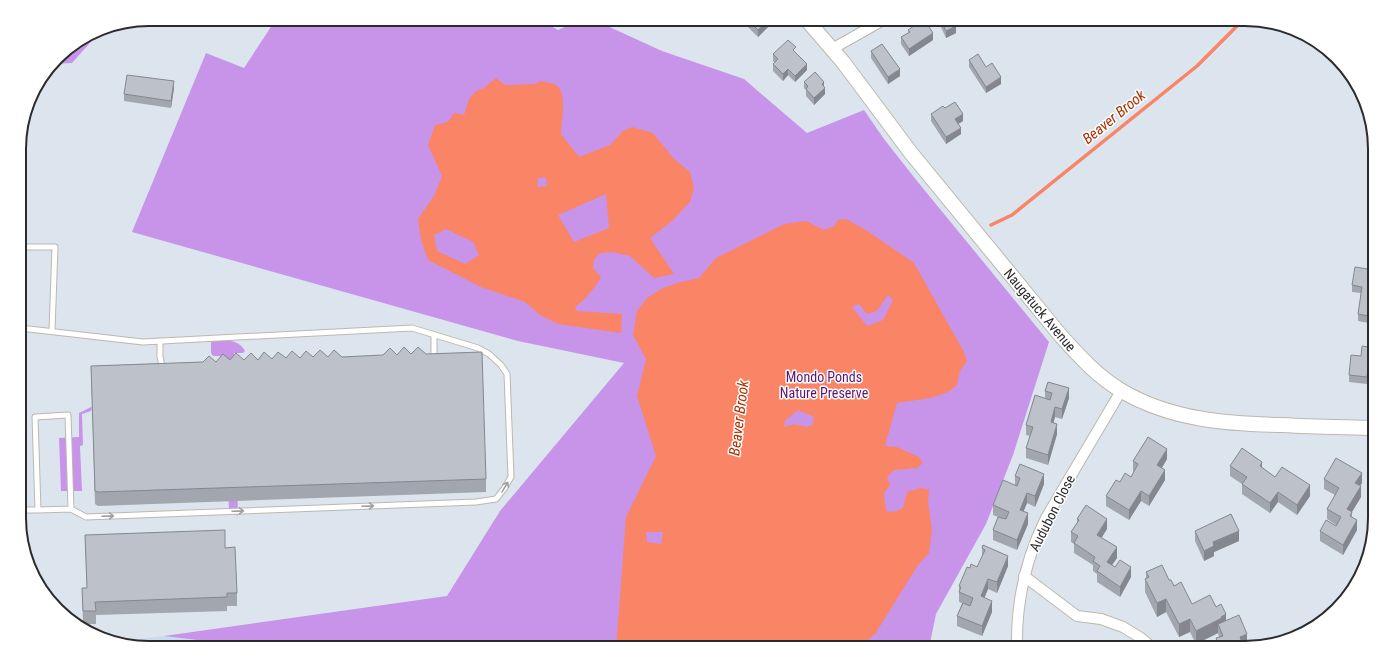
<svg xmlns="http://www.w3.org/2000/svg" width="1394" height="667" font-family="'Roboto Condensed',sans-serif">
<rect width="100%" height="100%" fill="#dce5ee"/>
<path fill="#cadaf1" d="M164,636L224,644L262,648H149L121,641Z"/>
<path fill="#c794ea" d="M276,19H539L558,30L582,19H592L662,51L744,79L807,133L864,110L884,139L917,181L1049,342L1013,455L986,524L936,614L929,648H262L164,636L447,596L500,511L624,363L518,341L132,232L206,53L244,68Z
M100,29L97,35L72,63L54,64L63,51Z
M211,339C223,339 239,339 245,351L243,353H234L238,516L229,509L220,356H213L211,353Z
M91,407L92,408L91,411L82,414L83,445L80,446L82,491H61L59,438L79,437V413Z"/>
<path fill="#fa8466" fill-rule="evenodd" d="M496,78L505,85L535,84L540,81C545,82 552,83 556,85C568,92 561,122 561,134L579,157L610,145L623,131L632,127L653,133L674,159L690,172L694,188L690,202L672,221L650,238L674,274L654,278L630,256L612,252L600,253L594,260L593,268L601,277C594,289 586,299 575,307L577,311L622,314L621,333L558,324L540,315L525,302L481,287L428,260L421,240L418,219L434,196L442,176L428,145L435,125L448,122L454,113L464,115L469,99L476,91L484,88ZM546,177L547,186L537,187L538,178ZM606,194L609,228L574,242L558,215ZM446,229L473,242L479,255L465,264L437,251L434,235Z
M846,219L869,232L914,263L964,352L967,362C959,369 959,375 957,385C941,400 918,399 897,403L885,446L897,447L919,457L923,463L917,468L894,470L887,478L890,485L884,493L886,511L894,512L903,508L907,492L920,488L929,489L928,501L932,530L929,553L918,565L875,634L858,648H616L626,517L656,456L637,396L646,359L633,335L637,311L647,298L661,289L677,283L699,278L716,258L784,224L806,221L824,230L834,226L838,220ZM888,295L893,300L883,320L867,326L852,307L859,304L867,314L877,311ZM798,410L814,417L812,425L806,427L794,424L784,427L785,421ZM646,532H663L661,544L647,542Z"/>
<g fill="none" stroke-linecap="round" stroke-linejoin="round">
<path stroke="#fa8466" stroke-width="3.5" d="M991,225L1012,215L1197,66L1244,19"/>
<g stroke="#bcb8ac" stroke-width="7">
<path id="lane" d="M20,268V247H55L52,331
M20,328L143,342L412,328L478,348L489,354L501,365L507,374L511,477L504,489L496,499L476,502L86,517L71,509L38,510
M160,341V357L163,370
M434,360V335
M20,510H38L35,417L68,415L71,509"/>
</g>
<g stroke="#bcb8ac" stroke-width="12">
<path id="street" d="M832,49L885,19
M1024,576L1077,616L1101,619L1123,627L1141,638L1153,648
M1017,648C1016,601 1025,560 1046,518L1121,391"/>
</g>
<g stroke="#bcb8ac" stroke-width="16">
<path id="secondary" d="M806,19L843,62L911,153L1061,336C1080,357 1098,377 1122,391C1171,420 1228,424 1283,425C1314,427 1344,427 1375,428"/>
</g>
<use href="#lane" stroke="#fff" stroke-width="5"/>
<use href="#street" stroke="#fff" stroke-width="10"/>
<use href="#secondary" stroke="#fff" stroke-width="14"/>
</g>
<path fill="#a2a6ae" d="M745,19H767L768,27L758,37L745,24Z
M940,19H968L955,25L956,33L946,38L940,25Z
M982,19H994V20L985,24Z
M908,30L933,40L909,56L901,44V37L908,33Z
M871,51L900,76L888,84L871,58Z
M796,53L807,70L795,82L788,75L783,81L773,71V64L775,63L773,61V54Z
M969,60L986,67L1001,84L986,93L969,67Z
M804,82L824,86L825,94L814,105L806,96V90L804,88Z
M174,88L171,108L124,101V94Z
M945,108L963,121L958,124L961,134L946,144L931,121V114Z
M1374,270V324L1358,321V314L1361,293L1352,292V285Z
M1375,348V368H1372V374H1368L1367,384L1349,382V375L1361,356Z
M328,357L486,479V492L98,506L95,504L91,366L216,362L230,360Z
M1045,391L1069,398L1062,419L1055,417L1053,423L1057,434L1048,465L1026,458V448L1030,436L1026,435V425L1045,398Z
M1167,459L1162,468L1165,480L1149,506L1141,501L1129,520L1106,506V496L1120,482L1131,477L1134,472L1133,471V461Z
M1230,466L1262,468L1275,477L1310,496L1297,515L1278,502L1270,513L1242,494V484L1230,476Z
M1015,476L1044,484L1035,507L1027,503L1023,512L1028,524L1017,550L993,540V530L998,517L993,515V505L1015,485Z
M1324,479L1362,483L1360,486L1361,497L1352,512V517L1357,530L1343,555L1320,541V531L1336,526V525L1327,519V509L1335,495L1324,489Z
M1077,519L1107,529L1101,538L1117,558L1112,565L1131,577L1120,597L1097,582V574L1093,571V565L1074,553V544L1071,542V532L1077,524Z
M1195,531L1239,541L1214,552V556L1204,561L1195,541Z
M85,535L225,548L237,593V606H227V611L96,615V624H83L82,588H87Z
M983,545L1008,566L997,593L988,589L984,598L992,612L982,636L957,626V616L962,603L959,602V586L977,567L982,557V548Z
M1146,572L1169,580L1174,586L1192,604L1216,607L1226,621L1247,644L1243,645L1244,648H1216V638L1219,637L1218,633L1196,644L1190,632L1179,637L1166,612L1157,617L1145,592V579L1146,578Z"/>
<path fill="#84878d" d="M955,19H968L953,27V20Z
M985,19H994V20L985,24Z
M768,21V27L758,37V30Z
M956,26V33L946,38V31Z
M933,33V40L909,56V49Z
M807,64V70L795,82V76Z
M788,69V75L783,81V74Z
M900,69V76L888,84V77Z
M1001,77V84L986,93V87Z
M174,81V88L171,108V101Z
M824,82V89L825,88V94L814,105V98L822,84Z
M963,114V121L955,126V119Z
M961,128V134L946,144V137Z
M1069,388V398L1062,419V409Z
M1055,407V417L1051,432V422Z
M1057,424V434L1048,465V455Z
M1167,449V459L1157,475V465Z
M1262,462V472L1260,466Z
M1165,470V480L1149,506V496Z
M1362,473V483L1355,493V483Z
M1044,474V484L1035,507V496Z
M1310,485V496L1297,515V505Z
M1361,486V497L1347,520V509Z
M1141,491V501L1129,520V510Z
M1278,492V502L1270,513V503Z
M1027,493V503L1020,520V510Z
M1028,513V524L1017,550V540Z
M1107,519V529L1097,545V535Z
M1357,520V530L1343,555V545Z
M1239,531V541L1214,552V556L1204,561V551L1213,542Z
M1117,547V558L1107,572V562Z
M1008,556V566L997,593V582Z
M1131,567V577L1120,597V587Z
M988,579V589L981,606V596Z
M1166,599V612L1157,617V603Z
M992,601V612L982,636V626Z
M1226,614V627L1218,624V633L1196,644V631Z
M1190,619V632L1179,637V624Z
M1247,634V644L1240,647V637Z"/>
<path fill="#bcc1ca" stroke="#84878d" d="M747,19H767L768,21L758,30Z
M924,19L933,33L909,49L901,37L910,32L908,30Z
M940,19H955L953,20L956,26L946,31Z
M788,40L796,47L793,50L807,64L795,76L788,69L783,74L773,64L778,59L773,54Z
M882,44L900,69L888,77L871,51Z
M978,54L986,67L992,63L1001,77L986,87L969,60Z
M815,72L824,82L822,84L825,88L814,98L806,89L808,86L804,82Z
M127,75L174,81L171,101L124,94Z
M955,102L963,114L955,119L961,128L946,137L931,114L943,106L945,108Z
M1355,267L1374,270V278L1373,285H1374V317L1358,314L1362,287L1352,285Z
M1362,346L1375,348V361H1372V367H1368L1367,377L1349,375L1351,355L1361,356Z
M404,347L411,354L418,347L426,354L482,352L486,479L98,492L95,491L91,366L203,362L209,356L216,362L223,354L230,360L236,353L244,360L251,353L258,360L264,352L272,359L278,352L286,358L292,351L300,358L306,351L313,357L320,350L328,357L334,350L342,357L383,355L390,348L397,355Z
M1048,382L1069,388L1062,409L1055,407L1051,422L1057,424L1048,455L1026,448L1033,427L1026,425L1035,395L1050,400L1052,393L1045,391Z
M1148,437L1167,449L1157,465L1165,470L1149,496L1141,491L1129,510L1106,496L1116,480L1120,482L1125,473L1131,477L1138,464L1133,461Z
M1242,448L1262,462L1260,466L1275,477L1282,467L1310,485L1297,505L1278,492L1270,503L1242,484L1247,477L1230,466Z
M1336,458L1362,473L1355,483L1361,486L1347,509L1352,512L1350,516L1357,520L1343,545L1320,531L1326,520L1336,526L1341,517L1327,509L1339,488L1324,479Z
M1020,464L1044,474L1035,496L1027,493L1020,510L1028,513L1017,540L993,530L998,517L1006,519L1009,512L993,505L1003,480L1017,486L1020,478L1015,476Z
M1086,505L1107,519L1097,535L1117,547L1107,562L1115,567L1120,560L1131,567L1120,587L1097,571L1100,566L1093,561L1095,557L1074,543L1078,536L1071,532L1079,520L1077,519Z
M1231,514L1239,531L1213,542L1214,546L1204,551L1195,531Z
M225,530V548L235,547L237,593H227V597L95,602L96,611H83L82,588H87L85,535Z
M983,545L1008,556L997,582L988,579L981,596L992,601L982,626L957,616L963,603L970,606L973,598L959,592L961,587L959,586L967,567L970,568L971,564L977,567L985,550L982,548Z
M1162,565L1169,580H1171L1174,586L1181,582L1192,604L1210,595L1216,607L1221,604L1226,614L1221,617L1222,618L1196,631L1190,619L1179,624L1166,599L1157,603L1145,579L1149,577L1146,572Z
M1239,615L1247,634L1240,637L1244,648H1220L1216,638L1223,636L1218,624Z
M983,644L987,648H978Z
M957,645L959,648H954Z"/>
<defs><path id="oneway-shaft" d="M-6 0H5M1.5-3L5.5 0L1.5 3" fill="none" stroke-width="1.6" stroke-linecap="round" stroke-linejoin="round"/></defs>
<g stroke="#a0a0a0">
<use href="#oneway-shaft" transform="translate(505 487) rotate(-59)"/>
<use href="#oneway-shaft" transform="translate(368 506) rotate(-2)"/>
<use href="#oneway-shaft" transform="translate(238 511) rotate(-2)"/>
<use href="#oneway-shaft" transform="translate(108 516) rotate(-2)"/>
</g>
<g text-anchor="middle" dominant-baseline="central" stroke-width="3" stroke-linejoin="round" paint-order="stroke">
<g font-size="14" fill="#2b2b2b" stroke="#fff">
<text transform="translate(1040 310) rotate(50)">Naugatuck Avenue</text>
<text transform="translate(1052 513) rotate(-63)">Audubon Close</text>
</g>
<g font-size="14" fill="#571470" stroke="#fff">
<text x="824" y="377">Mondo Ponds<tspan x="824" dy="16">Nature Preserve</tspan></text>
</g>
<g font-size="15" font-style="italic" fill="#aa3001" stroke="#fff">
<text transform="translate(1114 117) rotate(-39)">Beaver Brook</text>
<text transform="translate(739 418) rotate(-83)">Beaver Brook</text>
</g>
</g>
<path d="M0 0H1394V667H0ZM149 26H1245A123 123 0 0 1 1368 149V518A123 123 0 0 1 1245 641H149A123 123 0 0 1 26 518V149A123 123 0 0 1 149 26Z" fill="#fff" fill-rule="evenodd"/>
<path fill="none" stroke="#2b2b2b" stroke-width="2" d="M149 26H1245A123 123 0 0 1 1368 149V518A123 123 0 0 1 1245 641H149A123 123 0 0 1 26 518V149A123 123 0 0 1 149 26Z"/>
</svg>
